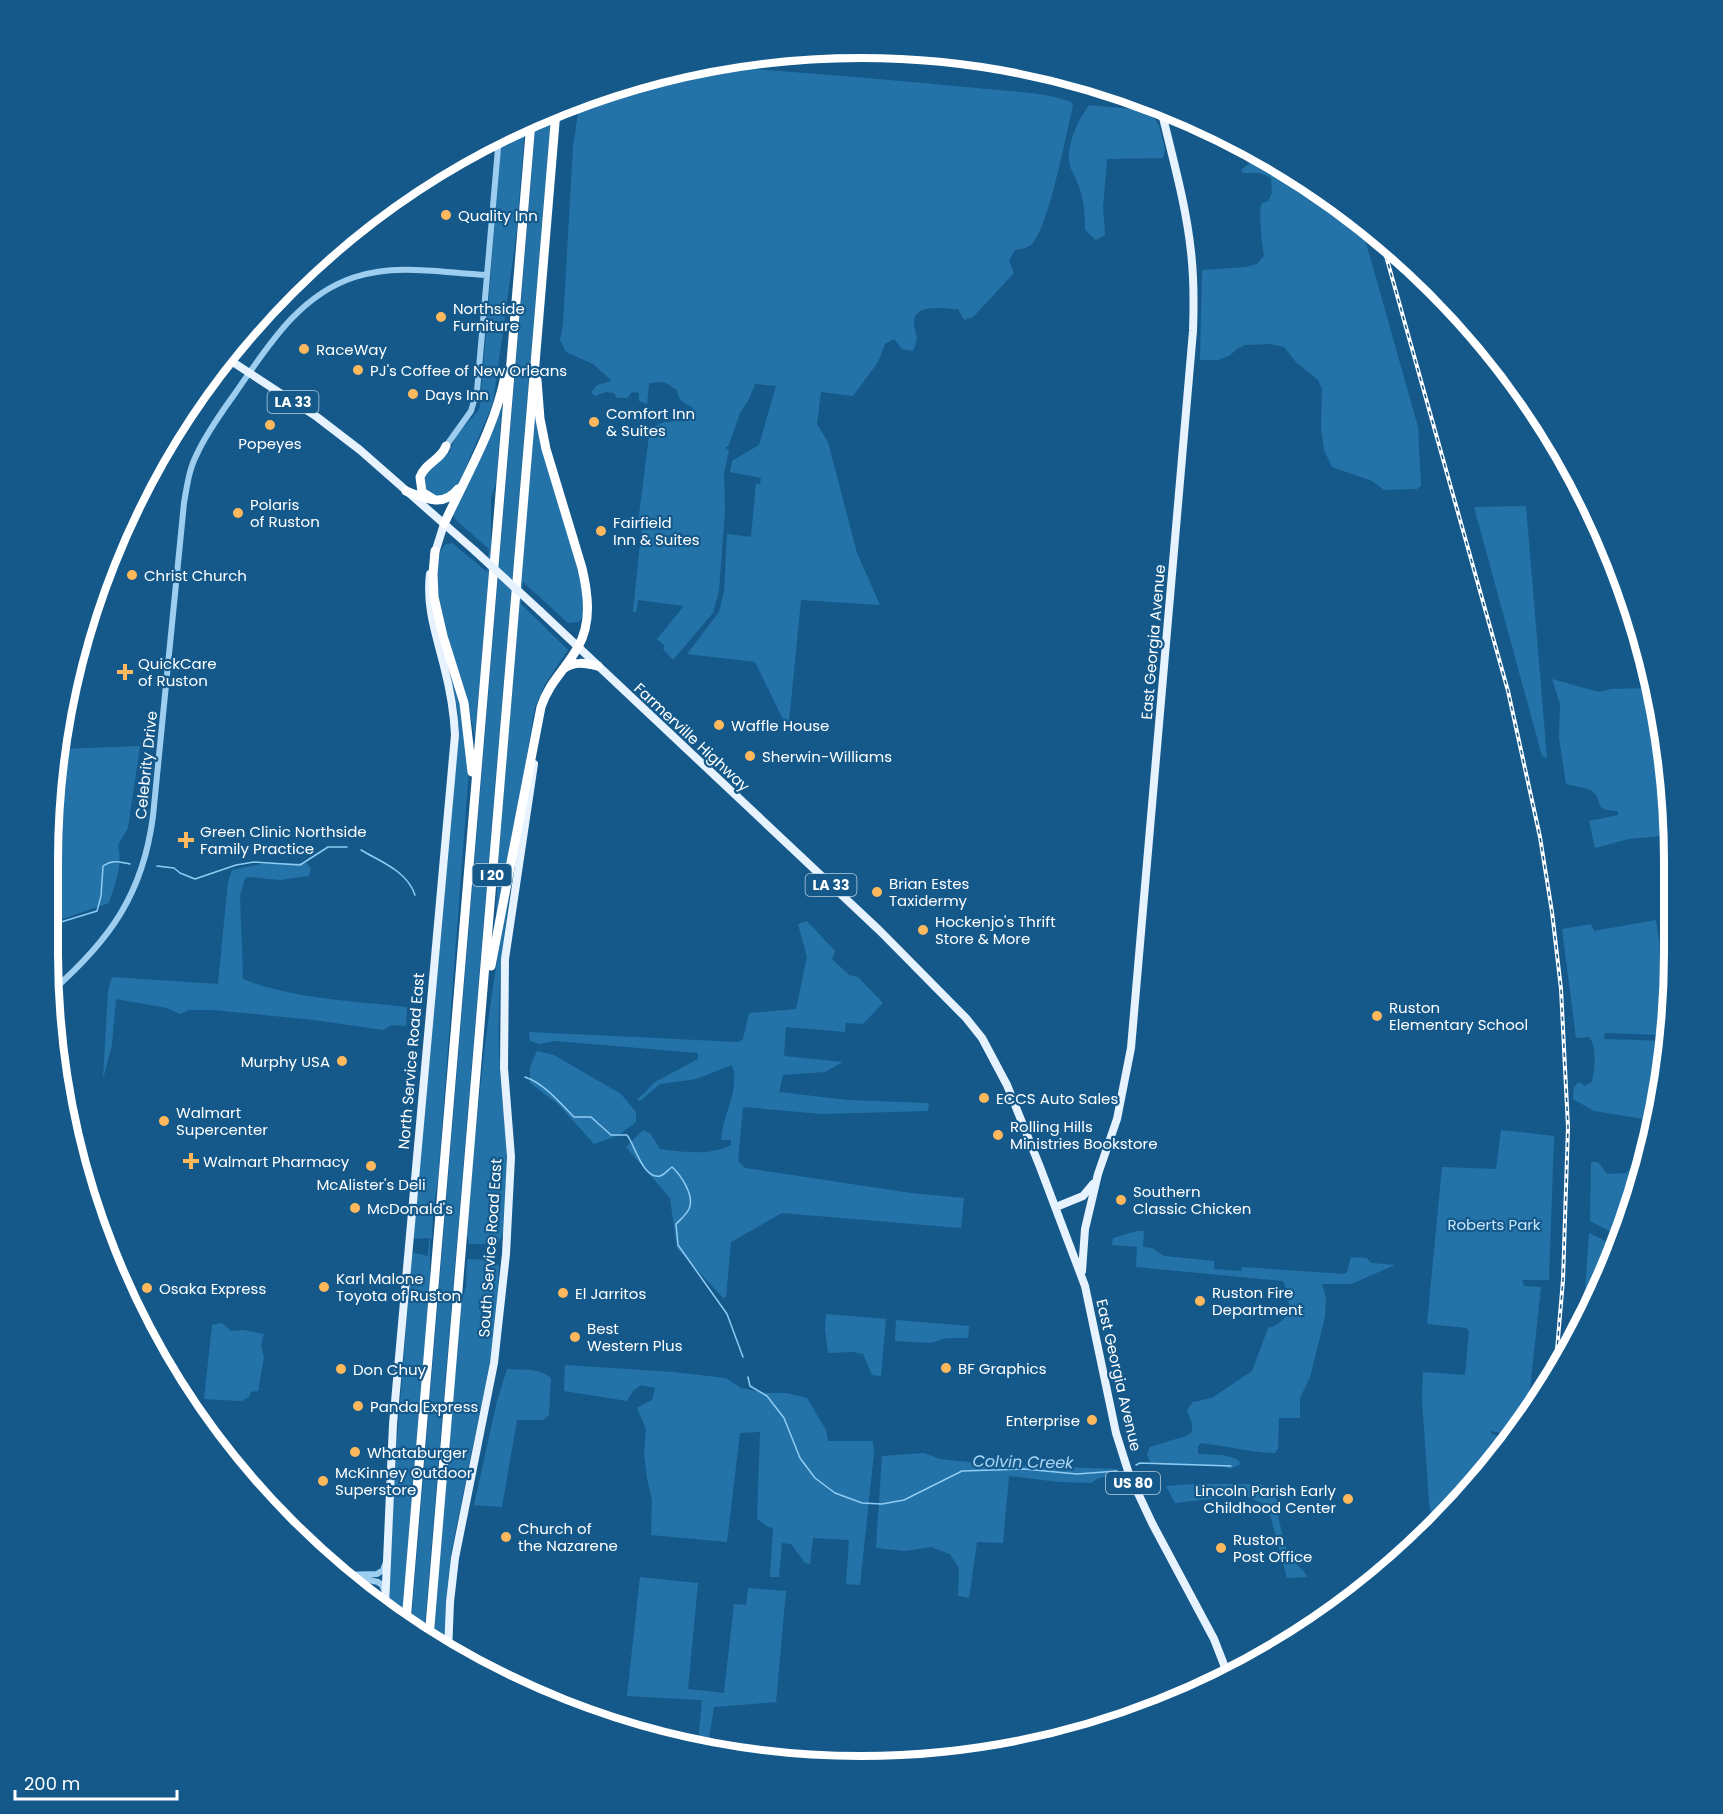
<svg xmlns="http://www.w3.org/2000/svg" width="1723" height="1814" font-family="Poppins,sans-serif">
<rect width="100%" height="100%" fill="#15598b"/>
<path fill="#2473a8" d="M915,50L920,51L924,56L919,62L850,52Z
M710,66C799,72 888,79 976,88C1004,91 1046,92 1071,102L1073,106C1066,134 1049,226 1032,244C1028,248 1021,249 1015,250L1009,261L1014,273L973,317L964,320L958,309C945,309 913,302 914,323C915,337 920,335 913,351L902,349L894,339L885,344L878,362L853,396L821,392L817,424L828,442L857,553L880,605L801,600L789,722L784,721L755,662L687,654L719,612L724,591L727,534L751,537L756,483L760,484L761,478L730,472L732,461L759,445L776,386L755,384L749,399L740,413L729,445L725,448L729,450L724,473L725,510L719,591L713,613L673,660L663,649L665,646L657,639L684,606L638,600L636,612H633L642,525L638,523L650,428L665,422L688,420L693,412L692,407C683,403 678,400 677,390L664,382L649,383L647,404L639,401V393L632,392L627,398H617L614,393L606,392L595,396L591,392L597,385L612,381L593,364L566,352L560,340L563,324L573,147L580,100L600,91Z
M1089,105L1140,110L1151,113L1159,126L1165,149L1163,158L1107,159L1103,207L1105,235L1096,240L1085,230C1085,213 1084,200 1078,184C1076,178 1072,172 1070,166C1065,147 1078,120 1089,105Z
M551,114L424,1635L411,1625L536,120Z
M525,125L517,229L493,403L460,481L454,492L438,498L422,489L427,468L449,453L456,436L478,411L480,406L502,135Z
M1259,155L1359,218L1418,427L1421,486L1417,489L1384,490L1372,481L1332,467L1324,450L1321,427L1322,389L1318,380L1296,362L1284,347L1270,344L1244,345L1237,349L1229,356L1218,360H1200L1202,270L1246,267L1257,264L1264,256C1262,242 1259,218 1261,204L1268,201L1272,193L1271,178L1260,173H1243L1241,170Z
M502,405L496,483L491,498V549L475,734H474C471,720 469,706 465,692C456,662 419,568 446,544L452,543L487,572L489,549L456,520L453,514Z
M535,414L576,555L586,612L579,622L568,623L523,582L521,604L568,650L545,684L535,707L522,784L496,917L498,863Z
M1526,506L1547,758L1542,756L1474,507Z
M448,663L460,695L469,770L468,783L438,1180L433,1211L432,1239H430V1282L402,1619L389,1610L394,1477L412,1255L414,1253L428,1256L429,1238L416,1239L413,1238L458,744V712Z
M1552,679L1599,692L1611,689L1652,688L1668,756L1671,825L1661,836L1629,839L1595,848L1589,821L1618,815V811C1588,810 1607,800 1590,790C1584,787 1573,786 1566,784L1559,738L1560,704Z
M140,746L128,828L118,845C123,865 115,884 109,903L48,924L50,808L60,749Z
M266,863H307L311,869L309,876L280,880L250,877L245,878L240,895L243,979C294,999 352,1001 407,1007L406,1026L392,1025L383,1030L314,1020L213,1010H189L180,1014L167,1008L116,999L112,1045L103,1079L108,991L112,977L218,984L228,882L232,870Z
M511,885C502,942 497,997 499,1054C501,1098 509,1142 506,1187C505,1203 509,1232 497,1244H469L467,1235C476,1118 487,1000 511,885Z
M1656,920L1660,948L1659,1011L1665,1016L1667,1032L1661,1035L1605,1033L1604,1039L1666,1041L1659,1112L1657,1121L1594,1111L1573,1099L1574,1087L1579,1082L1585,1086L1592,1082C1594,1070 1598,1047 1589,1037L1576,1038L1562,929L1591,924L1594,931Z
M807,921L835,951L832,959L849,975L858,977L883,1003L863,1024L846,1023L845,1032L786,1027L784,1056L843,1062L825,1072L783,1075L779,1092L848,1100L929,1103L928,1111L822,1114L743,1107L738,1161L745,1168L911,1193L964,1198L961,1228L782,1213L731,1242L726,1297L723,1298L677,1248L670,1198L626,1147L643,1130L650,1133L660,1149C682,1152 710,1156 731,1145V1140H721C722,1116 741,1089 732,1065L696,1079L660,1084L640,1101L637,1100L655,1082L698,1059V1053L555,1041L540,1044L530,1041L529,1032L738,1042L743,1039L749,1013L796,1009L807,957L798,924Z
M537,1051L554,1055L621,1094L636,1112V1122L619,1135L594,1144L558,1104L530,1083V1067Z
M1501,1130L1554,1136L1549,1280H1522L1524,1286L1541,1287L1527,1417L1511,1435L1491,1431V1434L1508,1439L1436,1520L1431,1515L1429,1501L1422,1400L1423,1372L1465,1375L1469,1332L1467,1328L1427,1324L1442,1167L1496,1169Z
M1641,1144L1649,1146L1621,1237L1590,1221L1591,1162H1598L1607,1174L1626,1173L1633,1166Z
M1137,1231H1144L1143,1247L1152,1248L1164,1256L1214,1261V1269L1241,1271L1242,1267L1344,1274L1347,1272L1351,1257L1367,1258L1371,1263L1395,1265L1351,1284H1322L1326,1298L1325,1317L1310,1377L1300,1398V1418H1279L1278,1449L1275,1453C1249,1452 1226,1446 1201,1443L1198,1446V1454L1223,1455L1237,1459L1241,1464L1230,1469L1222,1466L1160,1465L1150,1462L1147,1454L1150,1447L1186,1436L1192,1432V1424L1187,1410L1193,1402L1212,1398L1252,1371L1268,1328C1293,1321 1292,1302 1283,1281L1136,1267L1137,1247L1112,1245L1113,1238Z
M1589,1233L1618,1247L1613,1264L1583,1320Z
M467,1259L493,1260L499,1266L497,1312L489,1366L451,1553L446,1602L444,1649L433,1641L461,1305L466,1286Z
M826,1314L886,1319L881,1376L872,1375L863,1354L853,1352L828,1353L825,1329Z
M896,1320L969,1326L968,1338H947L930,1343L895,1341Z
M222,1323L231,1331L243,1330L264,1334L261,1345L264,1357L258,1391L251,1392L249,1397L241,1401L204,1399L212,1325Z
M565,1365L673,1372L726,1378L741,1388L766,1393H786L807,1398L826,1430L828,1441H873L874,1453L860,1585L846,1584L849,1540L813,1538L810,1564L805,1563L791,1544L782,1543L779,1577H770L773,1528L768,1527L757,1519L760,1432L740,1433L727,1542L651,1535L652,1500L647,1478L644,1453L646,1429L637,1408L652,1400L655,1388L641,1385L633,1391L627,1401L564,1391Z
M507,1369C522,1370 539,1368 551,1378L549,1415L543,1420H517L502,1507L474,1505L497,1401Z
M924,1453L940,1459L998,1465L1117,1469L1118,1472C1110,1479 1102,1474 1091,1483L1059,1482L1009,1476L1003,1543L977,1542L969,1598L958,1596L959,1568L950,1554L931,1547L906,1551L876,1548L882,1456Z
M1195,1484H1259L1276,1490C1276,1507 1282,1545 1292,1559C1297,1566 1304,1569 1307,1577L1287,1578L1269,1511L1262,1503L1244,1495L1175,1503L1166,1486Z
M640,1577L698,1583L688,1689L724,1693L734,1604L746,1605L748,1588L786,1591L776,1702L714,1707L708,1744L698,1742L702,1700L627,1696Z"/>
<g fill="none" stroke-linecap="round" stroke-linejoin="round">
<path stroke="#8fccf3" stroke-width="1.5" d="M361,850C381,862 407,871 415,895
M157,866L174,868L180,873L195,879L236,865L254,862L300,865L328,847H347
M48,926L97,911L101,896L103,866C113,859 119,862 130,864
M525,1077C545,1084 560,1103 574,1117H591L611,1135H627C634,1143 643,1180 660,1176C664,1175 669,1169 672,1167C681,1175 695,1196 689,1209C686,1215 680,1220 676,1224L678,1245L727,1314L743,1357
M748,1377L750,1386L767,1396L784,1418L800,1458L815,1478L835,1493L862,1503L882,1504L904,1500L962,1471L1024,1469L1077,1474L1117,1471
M1136,1465L1140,1463L1231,1466"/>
<path stroke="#9dcef0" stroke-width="6" d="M446,446L471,411L477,391L499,137
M52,991C110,940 143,894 153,816L184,503C187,486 189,469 197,454C207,432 222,412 236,392C268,346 299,295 355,277C398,263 443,273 487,275
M340,1575L377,1574L383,1570L386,1562
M352,1576L378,1582L382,1585L384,1590"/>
<path stroke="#e6f3ff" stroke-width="8" d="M225,357L317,417L360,450L475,551
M434,556L444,524
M540,611L880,931L966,1018L982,1038L1007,1085L1040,1167L1085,1286L1116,1433L1129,1474L1152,1523L1214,1639L1228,1675
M1056,1207L1083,1196L1093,1184
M1082,1271L1085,1229L1098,1174L1117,1119L1131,1048L1193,331C1194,304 1194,278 1191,252C1186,204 1172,156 1161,109
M385,1607L393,1424L455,735C454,712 450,689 444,666C436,634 426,607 430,574
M448,1652L450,1602L455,1558L494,1363L506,1254L511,1157L504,1068L505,959L534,764"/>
<path stroke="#fff" stroke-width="9" d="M406,491C425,498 443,508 458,489
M435,500L422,492L420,477C425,463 441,460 446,446
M444,524C466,476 495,428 505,376
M435,551L433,574L434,597L443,636L464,703L472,772
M563,669C575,661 585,663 598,666
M491,966L541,707C549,682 566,669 578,647C592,622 588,594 582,568L546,449L540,419L537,380
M406,1622L531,122
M429,1638L556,111"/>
<g stroke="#fff" stroke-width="4">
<path id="rail" d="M1381,238L1508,691L1540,837L1552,912L1561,989L1568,1127L1563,1280L1555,1373"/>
</g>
<use href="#rail" stroke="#15598b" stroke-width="1.5" stroke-dasharray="4.5" stroke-linecap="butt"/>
<path stroke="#e6f3ff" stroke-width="8" d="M475,551L540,611"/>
</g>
<g fill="#ffb95c" stroke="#15598b" stroke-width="2">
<circle cx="446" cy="215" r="6"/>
<circle cx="441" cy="317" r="6"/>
<circle cx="304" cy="349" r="6"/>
<circle cx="358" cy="370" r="6"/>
<circle cx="413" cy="394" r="6"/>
<circle cx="594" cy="422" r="6"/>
<circle cx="270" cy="425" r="6"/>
<circle cx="238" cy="513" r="6"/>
<circle cx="601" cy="531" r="6"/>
<circle cx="132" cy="575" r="6"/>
<path d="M122 663h6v6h6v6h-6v6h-6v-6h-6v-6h6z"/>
<circle cx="719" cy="725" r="6"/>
<circle cx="750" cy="756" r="6"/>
<path d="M183 831h6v6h6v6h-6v6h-6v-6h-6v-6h6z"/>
<circle cx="877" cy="892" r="6"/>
<circle cx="923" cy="930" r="6"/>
<circle cx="1377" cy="1016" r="6"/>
<circle cx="342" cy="1061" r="6"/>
<circle cx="984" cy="1098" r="6"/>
<circle cx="164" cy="1121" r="6"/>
<circle cx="998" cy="1135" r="6"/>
<path d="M188 1152h6v6h6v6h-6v6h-6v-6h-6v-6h6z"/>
<circle cx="371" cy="1166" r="6"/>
<circle cx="1121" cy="1200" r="6"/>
<circle cx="355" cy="1208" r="6"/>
<circle cx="324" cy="1287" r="6"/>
<circle cx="147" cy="1288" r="6"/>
<circle cx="563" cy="1293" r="6"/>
<circle cx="1200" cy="1301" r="6"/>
<circle cx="575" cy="1337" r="6"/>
<circle cx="946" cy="1368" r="6"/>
<circle cx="341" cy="1369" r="6"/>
<circle cx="358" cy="1406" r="6"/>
<circle cx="1092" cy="1420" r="6"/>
<circle cx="355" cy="1452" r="6"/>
<circle cx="323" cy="1481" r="6"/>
<circle cx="1348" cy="1499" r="6"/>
<circle cx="506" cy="1537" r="6"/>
<circle cx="1221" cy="1548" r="6"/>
</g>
<g text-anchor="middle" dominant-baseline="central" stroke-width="4.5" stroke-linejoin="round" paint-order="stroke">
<g fill="#15598b" stroke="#b9cddc" stroke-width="1.5">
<rect x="267.5" y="391" width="51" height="22" rx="4.5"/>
<rect x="472.5" y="864" width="39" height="22" rx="4.5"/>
<rect x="805.5" y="874" width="51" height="22" rx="4.5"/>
<rect x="1106" y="1472" width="54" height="22" rx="4.5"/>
</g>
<g font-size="14" font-weight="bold" fill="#fff">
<text x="293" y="402">LA 33</text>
<text x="492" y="875">I 20</text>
<text x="831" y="885">LA 33</text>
<text x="1133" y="1483">US 80</text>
</g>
<g font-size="15" fill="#fff" stroke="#15598b" text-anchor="start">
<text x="458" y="215">Quality Inn</text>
<text x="453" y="308">Northside<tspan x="453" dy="17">Furniture</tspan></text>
<text x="316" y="349">RaceWay</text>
<text x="370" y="370">PJ's Coffee of New Orleans</text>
<text x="425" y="394">Days Inn</text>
<text x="606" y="413">Comfort Inn<tspan x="606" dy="17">&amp; Suites</tspan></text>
<text x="270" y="443" text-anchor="middle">Popeyes</text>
<text x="250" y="504">Polaris<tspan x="250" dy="17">of Ruston</tspan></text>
<text x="613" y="522">Fairfield<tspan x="613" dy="17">Inn &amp; Suites</tspan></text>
<text x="144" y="575">Christ Church</text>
<text x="138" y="663">QuickCare<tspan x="138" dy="17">of Ruston</tspan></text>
<text x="731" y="725">Waffle House</text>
<text x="762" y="756">Sherwin-Williams</text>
<text x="200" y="831">Green Clinic Northside<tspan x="200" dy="17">Family Practice</tspan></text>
<text x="889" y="883">Brian Estes<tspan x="889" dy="17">Taxidermy</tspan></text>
<text x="935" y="921">Hockenjo's Thrift<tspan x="935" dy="17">Store &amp; More</tspan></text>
<text x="1389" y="1007">Ruston<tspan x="1389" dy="17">Elementary School</tspan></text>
<text x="330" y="1061" text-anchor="end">Murphy USA</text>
<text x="996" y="1098">ECCS Auto Sales</text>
<text x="176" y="1112">Walmart<tspan x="176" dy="17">Supercenter</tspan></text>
<text x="1010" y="1126">Rolling Hills<tspan x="1010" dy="17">Ministries Bookstore</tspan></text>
<text x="203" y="1161">Walmart Pharmacy</text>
<text x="371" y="1184" text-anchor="middle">McAlister's Deli</text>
<text x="1133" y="1191">Southern<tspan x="1133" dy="17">Classic Chicken</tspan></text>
<text x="367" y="1208">McDonald's</text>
<text x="336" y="1278">Karl Malone<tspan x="336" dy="17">Toyota of Ruston</tspan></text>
<text x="159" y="1288">Osaka Express</text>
<text x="1212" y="1292">Ruston Fire<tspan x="1212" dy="17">Department</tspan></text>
<text x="575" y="1293">El Jarritos</text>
<text x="587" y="1328">Best<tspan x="587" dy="17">Western Plus</tspan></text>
<text x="958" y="1368">BF Graphics</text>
<text x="353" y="1369">Don Chuy</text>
<text x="370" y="1406">Panda Express</text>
<text x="1080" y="1420" text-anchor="end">Enterprise</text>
<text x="367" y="1452">Whataburger</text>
<text x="335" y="1472">McKinney Outdoor<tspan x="335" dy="17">Superstore</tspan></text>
<text x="1336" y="1490" text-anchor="end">Lincoln Parish Early<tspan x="1336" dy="17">Childhood Center</tspan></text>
<text x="518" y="1528">Church of<tspan x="518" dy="17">the Nazarene</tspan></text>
<text x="1233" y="1539">Ruston<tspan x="1233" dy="17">Post Office</tspan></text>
</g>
<g font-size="15" fill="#fff" stroke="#15598b">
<text transform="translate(1153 642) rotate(-85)">East Georgia Avenue</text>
<text transform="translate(692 737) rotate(43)">Farmerville Highway</text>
<text transform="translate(146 765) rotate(-84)">Celebrity Drive</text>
<text transform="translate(411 1061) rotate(-85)">North Service Road East</text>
<text transform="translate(490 1248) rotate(-86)">South Service Road East</text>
<text transform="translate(1119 1375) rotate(77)">East Georgia Avenue</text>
</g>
<g font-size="15" fill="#c4e5fb" stroke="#15598b">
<text x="1494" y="1224">Roberts Park</text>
</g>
<g font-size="16" font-style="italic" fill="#a9d8f7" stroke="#15598b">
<text transform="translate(1023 1462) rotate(1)">Colvin Creek</text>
</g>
</g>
<path d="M0 0H1723V1814H0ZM861 58H861A803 803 0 0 1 1664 861V953A803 803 0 0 1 861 1756H861A803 803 0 0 1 58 953V861A803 803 0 0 1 861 58Z" fill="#15598b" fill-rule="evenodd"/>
<path fill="none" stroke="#fff" stroke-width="8" d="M861 58H861A803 803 0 0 1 1664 861V953A803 803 0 0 1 861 1756H861A803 803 0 0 1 58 953V861A803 803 0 0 1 861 58Z"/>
<path d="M15 1790v9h162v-9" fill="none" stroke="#ffffff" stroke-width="3"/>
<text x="24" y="1790" font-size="18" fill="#ffffff" stroke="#15598b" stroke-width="4.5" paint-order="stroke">200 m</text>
</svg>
